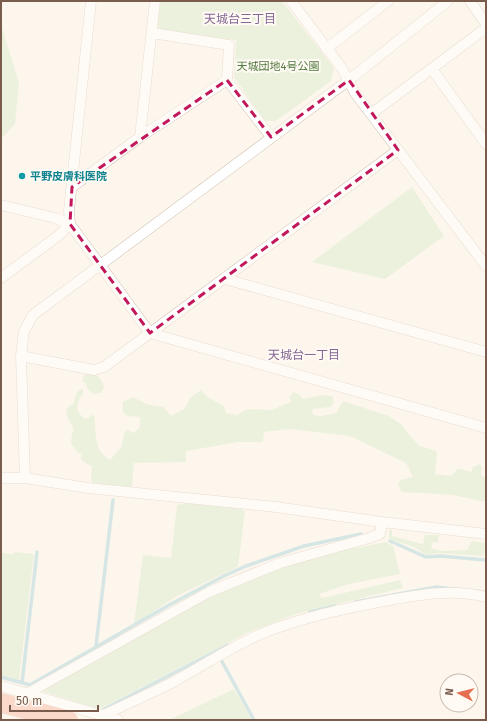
<svg xmlns="http://www.w3.org/2000/svg" width="487" height="721" font-family="'Fira Sans','Noto Sans JP',sans-serif">
<rect width="100%" height="100%" fill="#fdf6ec"/>
<path fill="#d8ecc9" d="M161,1H282L334,68L331,81L276,121H265L234,77L236,40L160,31L158,23Z
M1,25L19,83L15,124L1,139Z
M412,187L444,236L385,279L312,262Z
M88,373C98,374 101,378 104,387L101,393L93,394L87,388L86,383L82,381L84,376Z
M83,388V394C75,404 75,413 86,419L94,414C97,431 92,450 110,460L122,446L124,433L127,430L134,433L140,427V417L128,416L123,412V402L133,397L149,405L164,407L171,416L184,409L191,397L201,390L209,398L224,406L226,413L237,415L247,409L272,410L292,401L289,398L293,392L299,394L303,399L322,395L332,396L334,402L331,407L312,409L313,415L321,416L336,413L343,401L389,416L401,424L410,436L420,446L437,451L435,474L451,476L458,468L471,472L473,467L480,464L482,468L481,474L483,477L486,476V502L453,495L402,492L398,485L400,480L413,477L406,463L350,436L289,429L264,432L263,442H238L186,451V462L134,463L132,487L92,483L91,476L92,467L81,460L82,453H78L71,443L72,433L74,430C70,421 59,410 73,404L77,392Z
M186,503L242,509V511H245L238,567L177,596L134,624L143,555L171,558L177,505Z
M389,530H392V536L423,544L425,535H439L438,543L433,542L431,548L441,551L467,550L472,541L485,543L484,556L438,553L426,555L414,547L389,539Z
M386,542L393,546L400,574L349,584L319,594L322,598L400,580L403,588L296,614L247,633L99,709L42,691L200,600L255,576L319,555Z
M14,552L34,554L19,680L1,675V560L2,553L13,554Z
M234,689L252,720H169Z"/>
<g fill="none" stroke-linecap="round" stroke-linejoin="round">
<path stroke="#a5d3da" stroke-width="3.5" d="M390,541L426,557L440,556L486,560
M355,602L436,587L483,592
M310,612L335,606
M96,646L113,500
M219,656L254,720
M1,677L30,685L169,605L224,576L246,566L304,546L361,534
M22,683L37,552
M104,709L228,645"/>
<g stroke="#d1beb0" stroke-width="11">
<path id="street" d="M91,1L69,210L70,224L150,333L486,428
M291,1L341,67L355,93L486,266
M470,1L486,24
M152,33L229,45L227,80L271,137
M326,49L388,1
M432,69L486,144
M371,114L486,28
M140,137L155,1
M72,187L140,137L227,80
M1,205L55,218L70,224L58,236L1,278
M225,279L486,352
M21,356L94,370L104,367L398,150
M1,478H25L88,488L276,507L382,522L486,534
M25,478L21,356L24,331L33,315L349,80L448,1
M1,686L118,720
M28,693L209,592L280,563L369,538L380,534L382,522
M101,720L104,715C128,703 152,693 175,681C204,665 231,647 261,634C302,617 347,608 390,600C423,594 453,589 486,597"/>
</g>
<g stroke="#dad1cd" stroke-width="20">
<path id="highway" d="M1,703L68,720"/>
</g>
<use href="#street" stroke="#fff" stroke-width="10"/>
<use href="#highway" stroke="#f7b7a3" stroke-width="19"/>
</g>
<path d="M0 0H487V721H0ZM227,80L271,137L349,80L398,150L150,333L70,224L72,187Z" fill="#fdf6ec" fill-opacity=".55" fill-rule="evenodd"/>
<path fill="none" stroke="#c2185b" stroke-width="3" stroke-dasharray="8 5" stroke-linejoin="round" d="M227,80L271,137L349,80L398,150L150,333L70,224L72,187Z"/>
<circle fill="#0f9aa8" stroke="#fffaf3" stroke-width="1.5" cx="22" cy="176" r="4"/>
<g text-anchor="middle" dominant-baseline="central" stroke-width="4" stroke-linejoin="round" paint-order="stroke">
<g font-size="11" fill="#537a41" stroke="#fffaf3">
<text x="278" y="66">天城団地4号公園</text>
</g>
<g font-size="11" font-weight="bold" fill="#0d838f" stroke="#fffaf3" text-anchor="start">
<text x="30" y="176">平野皮膚科医院</text>
</g>
<g font-size="12" fill="#846695" stroke="#fffaf3">
<text x="240" y="19">天城台三丁目</text>
<text x="304" y="355">天城台一丁目</text>
</g>
</g>
<rect width="487" height="721" fill="none" stroke="#7a5c4d" stroke-width="4"/>
<g transform="translate(459 693) rotate(277)"><circle r="19" fill="#fffaf3" stroke="#cabbb1"/>
<path d="M0-3L7 15L0 10L-7 15Z" fill="#e76f51"/>
<text y="-6" font-size="11" font-weight="bold" text-anchor="middle" fill="#7a5c4d">N</text>
</g>
<path d="M10 705v6h88v-6" fill="none" stroke="#7a5c4d" stroke-width="2"/>
<text x="16" y="705" font-size="12" fill="#7a5c4d" stroke="#fffaf3" stroke-width="3" paint-order="stroke">50 m</text>
</svg>
